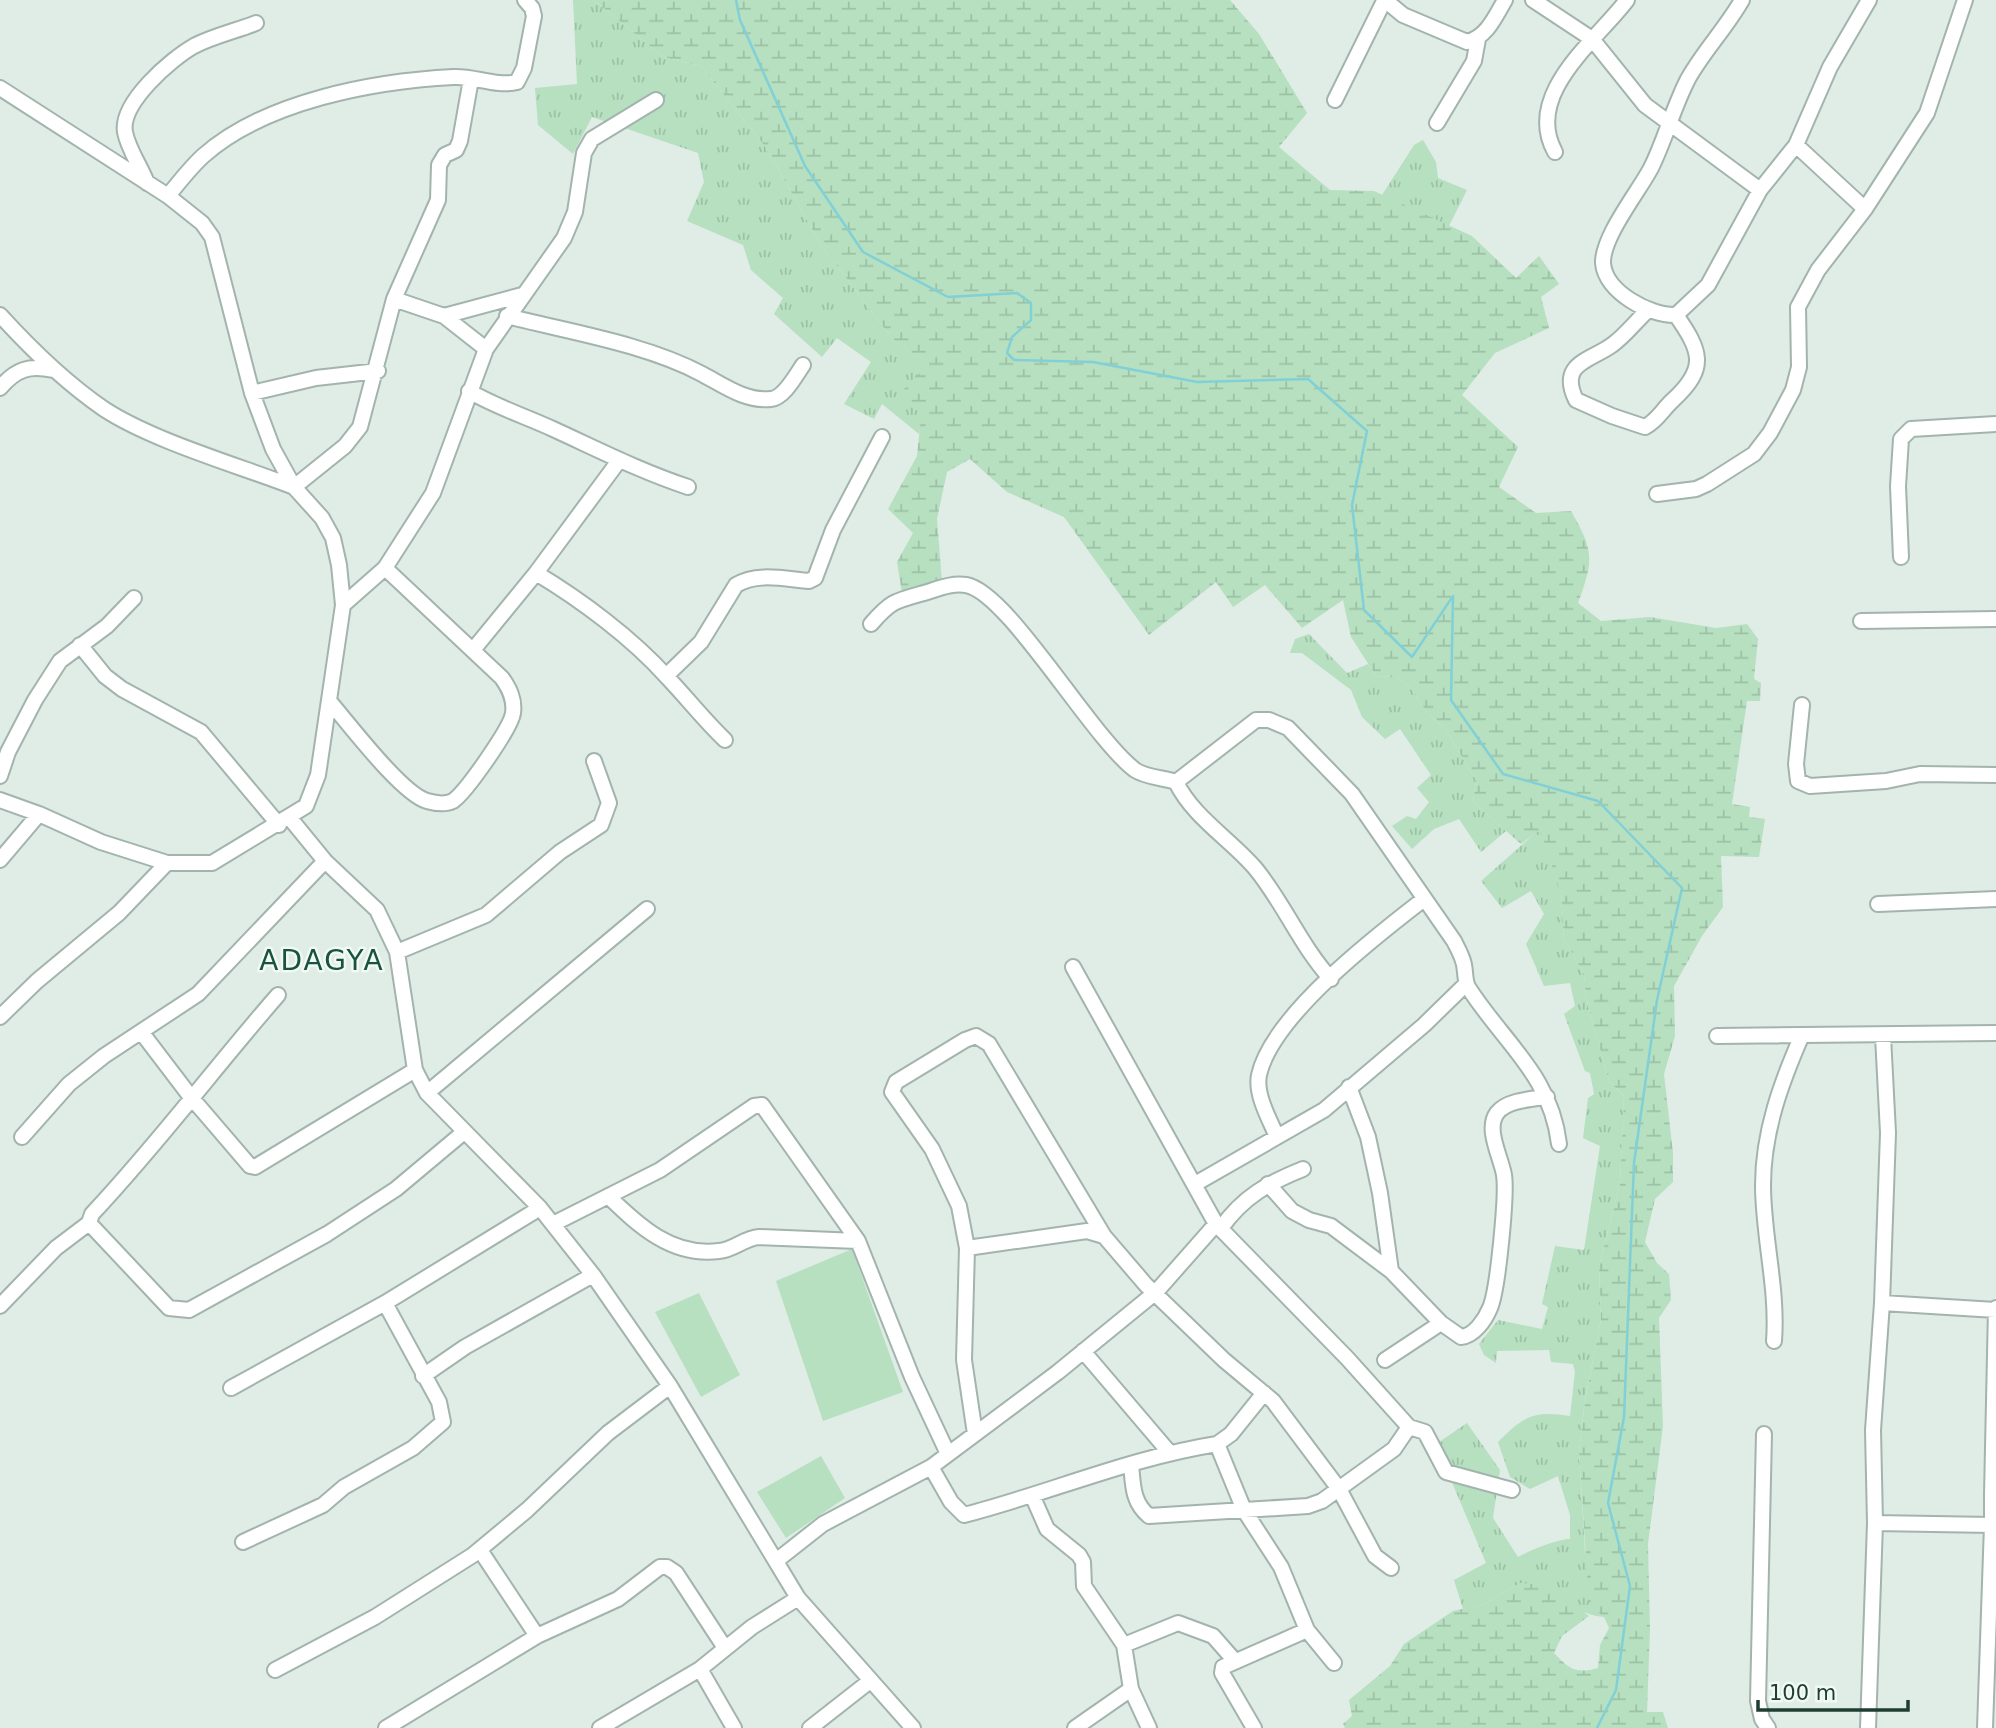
<svg xmlns="http://www.w3.org/2000/svg" width="1996" height="1728" font-family="'DejaVu Sans',sans-serif">
<defs>
<pattern id="grass-tufts" width="24" height="20" patternUnits="userSpaceOnUse" patternTransform="scale(1.75)"><rect width="24" height="20" fill="#b6e0bf"/><path d="M3 7l-1-3M5 7V3M7 7l1-3M15 17l-1-3M17 17v-4M19 17l1-3" fill="none" stroke="#9cc1a5"/></pattern>
<pattern id="wetland-marsh" width="20" height="14" patternUnits="userSpaceOnUse" patternTransform="scale(1.75)"><rect width="20" height="14" fill="#b6e0bf"/><path d="M1 5h8M5 5V1M11 12h8M15 12V8" fill="none" stroke="#9cc1a5"/></pattern>
</defs>
<rect width="100%" height="100%" fill="#e0ece6"/>
<path fill="url(#grass-tufts)" d="M573,0H594L663,57L701,66L767,149L821,245L894,341L930,364L919,434L882,404L874,419L844,404L871,362L837,338L822,357L774,314L783,298L751,270L743,245L687,221L704,182L698,153L592,117L573,154L538,125L535,88L577,84Z
M1423,140L1436,162L1438,178L1467,190L1449,226L1382,195L1414,145Z
M1309,634L1347,673L1368,664L1376,676L1395,677L1411,688L1428,714L1443,726L1476,780L1473,802L1506,831L1481,852L1459,819L1434,829L1412,849L1392,826L1407,816L1416,819L1429,802L1417,788L1431,775L1400,729L1385,739L1362,717L1351,690L1302,653H1290L1295,639Z
M1540,829L1561,893L1564,939L1584,974L1586,998L1609,1081L1624,1096L1620,1184L1599,1266L1601,1319L1585,1400L1579,1452L1585,1552L1604,1617C1582,1616 1544,1593 1521,1583L1484,1604L1463,1609L1454,1580L1486,1563L1451,1480L1439,1442L1467,1423L1500,1470L1493,1518L1518,1557C1531,1550 1557,1539 1570,1539V1515L1558,1476L1530,1489L1510,1477L1498,1442C1523,1417 1533,1410 1570,1416L1575,1372L1573,1364L1551,1362L1549,1350L1497,1351L1496,1363L1484,1355L1479,1344L1498,1320L1542,1329L1548,1307L1542,1304L1555,1246L1584,1250L1600,1146L1583,1138L1588,1098L1594,1094L1590,1073L1585,1071L1564,1014L1575,1006L1570,983L1544,986L1526,944L1544,914L1531,891L1502,908L1481,881Z"/>
<path fill="url(#wetland-marsh)" d="M594,0H1230L1259,34L1307,113L1279,147L1330,190L1374,191L1472,236L1516,278L1539,256L1559,284L1541,297L1549,328L1495,353L1462,395L1518,447L1499,487L1536,513L1571,511C1594,551 1594,560 1578,603L1601,621L1650,617L1716,628L1747,624L1758,639L1754,679L1761,683L1760,701H1747L1732,804L1750,807L1749,817L1765,819L1759,857L1721,856L1723,907L1702,936L1674,986L1675,1036L1664,1074L1673,1153V1182L1655,1199L1645,1242L1657,1263L1669,1274L1671,1300L1659,1318L1663,1426L1648,1544L1650,1630L1647,1712H1663L1668,1728H1345L1343,1724L1352,1716L1349,1700L1390,1666L1404,1644L1453,1611L1484,1604L1521,1583L1546,1585L1589,1616L1562,1636L1554,1653C1570,1670 1576,1674 1598,1668L1600,1645L1609,1628L1604,1617L1589,1605L1579,1452L1585,1401L1601,1319L1599,1266L1620,1184L1624,1096L1609,1081L1586,998L1584,974L1564,939L1561,893L1540,830L1521,844L1473,802L1476,780L1443,726L1428,714L1411,688L1395,677L1376,676L1351,637L1343,600L1302,628L1265,585L1233,607L1216,582L1149,635L1064,517L1007,492L970,459L947,472L937,519L942,582L902,593L897,562L913,533L888,509L917,456L921,417L904,389L929,364L894,341L821,245L767,149L701,66L663,57Z"/>
<path fill="#b6e0bf" d="M852,1249L903,1392L823,1421L776,1281Z
M699,1293L740,1375L701,1397L655,1312Z
M821,1456L845,1498L786,1538L757,1492Z"/>
<g fill="none" stroke-linecap="round" stroke-linejoin="round">
<path stroke="#82d0d7" stroke-width="2.5" d="M736,0L740,20L805,166L863,252L948,297L1017,293L1031,303V320L1012,337L1007,353L1014,360L1093,362L1197,382L1308,379L1367,431L1352,505L1364,610L1412,657L1453,596L1451,700L1503,774L1598,801L1682,888L1657,1000L1634,1163L1624,1417L1608,1503L1630,1586L1616,1690L1597,1728"/>
<g stroke="#a2b4ad" stroke-width="18">
<path id="minor" d="M1385,0L1403,15L1467,42C1487,37 1495,17 1505,0
M1533,0L1592,39L1645,105L1760,190
M1742,0C1726,28 1703,52 1688,79C1673,108 1665,140 1651,168C1639,191 1602,237 1603,263C1605,292 1650,316 1676,315L1708,285L1760,190L1796,145L1830,67L1869,0
M0,88L168,196L202,223L212,237L252,393L273,449L294,487L322,518L333,538L339,565L343,605L318,775L306,806L212,863H167L101,842L39,814L0,800
M1335,100L1384,1
M1437,123L1474,61L1478,39
M1796,145L1865,209
M1555,152C1523,94 1596,41 1627,0
M147,183C141,167 128,149 125,132C120,103 171,59 194,46C213,36 236,31 256,23
M168,196C179,182 190,168 203,156C265,101 374,81 454,77C475,76 496,87 517,82L524,68L534,16L532,8L525,0
M394,299L444,316L486,349
M1648,310C1636,321 1625,336 1612,345C1590,361 1558,363 1576,400L1612,416L1645,427C1658,420 1662,410 1673,400C1708,368 1701,351 1676,315
M0,315C31,349 66,383 104,409C153,441 237,465 294,487L345,446L360,427L394,299L438,200L439,165L445,155L456,150L460,141L471,79
M444,316L522,295
M507,316C569,332 646,344 702,374C723,385 746,402 771,399C784,398 796,375 803,365
M0,388C16,369 29,365 53,370
M469,391C496,407 525,416 553,429C599,450 640,471 688,487
M252,393L316,378L378,371
M1657,494L1696,489L1707,484L1754,454L1770,433L1793,390L1799,367L1798,307L1818,270L1865,209L1927,113L1965,0
M1901,557L1898,486L1901,439L1911,429L1996,424
M536,573C581,600 632,638 667,677C687,698 704,720 725,740
M343,605L385,568L433,493L486,349L564,238L575,212L584,153L592,139L656,100
M1861,621L1996,619
M871,624C891,601 895,601 924,593C938,589 950,583 966,585C1008,592 1091,737 1135,770C1145,777 1164,778 1176,782C1193,817 1230,839 1255,868C1284,903 1300,945 1331,979
M80,645L105,676L122,689L201,732L279,825
M473,650L536,573L618,462
M666,676L701,642L736,585C757,572 785,579 809,581L815,578L833,530L882,437
M330,702C349,724 402,794 427,801C434,803 445,805 453,801C466,792 511,728 513,713C515,699 509,688 502,678L385,568
M1802,705L1796,764L1798,781L1810,786L1886,781L1920,774L1996,775
M0,776L8,752L35,700L60,661L107,626L134,598
M1176,782L1256,720H1269L1288,728L1352,794L1454,941C1457,947 1461,954 1463,961C1466,969 1464,979 1468,987C1503,1042 1551,1075 1559,1144
M289,817L325,861L377,910L397,952L415,1070L427,1093L540,1208L593,1275L670,1386L798,1598L913,1728
M0,860L39,814
M1878,904L1996,899
M397,952L486,915L560,852L601,825L609,803L594,761
M278,995C215,1067 158,1144 92,1214L89,1223L169,1308L189,1310L327,1234L396,1189L464,1132
M0,1017L37,981L119,913L167,863
M142,1033L190,1096L250,1166L255,1167L415,1070
M1717,1036L1996,1033
M1349,1087L1368,1137L1380,1193L1391,1271L1441,1323L1461,1337C1474,1336 1485,1320 1490,1308C1498,1290 1507,1194 1504,1175C1501,1157 1485,1129 1497,1113C1507,1100 1532,1099 1547,1097
M427,1093L647,909
M22,1137L69,1084L104,1056L198,994L325,861
M1277,1137C1270,1120 1255,1095 1259,1075C1272,1016 1376,936 1424,899
M1195,1184L1324,1110L1424,1025L1466,984
M1268,1184L1292,1211L1309,1220L1331,1226L1391,1271
M608,1196C639,1226 672,1257 719,1251C734,1250 744,1238 759,1237L858,1241
M553,1224L660,1170L754,1106L762,1105L858,1241L912,1377L948,1454
M1221,1228C1243,1197 1268,1183 1303,1169
M967,1248L1087,1231L1104,1236L1146,1285L1224,1360L1273,1401L1339,1489L1375,1556L1391,1568
M1882,1303L1996,1310
M0,1306L56,1248L89,1223
M1996,1308L1992,1495V1525L1996,1526
M1774,1341C1778,1288 1763,1237 1763,1185C1763,1132 1781,1083 1802,1035
M1083,1351L1169,1452
M1385,1360L1441,1323
M423,1376L465,1347L593,1275
M231,1388L385,1303L540,1208
M1409,1427L1425,1432L1446,1472L1512,1490
M975,1434L964,1360L967,1248L959,1206L932,1149L892,1092L896,1082L965,1040L976,1036L989,1044L1104,1236
M1764,1434L1758,1701L1762,1719L1768,1728
M1217,1444L1231,1434L1264,1393
M1131,1464C1133,1484 1132,1502 1149,1516L1308,1506L1322,1501L1394,1449L1409,1427L1347,1358L1216,1224
M931,1467L951,1502L964,1515C1049,1493 1129,1458 1217,1444L1244,1510L1281,1567L1307,1630L1334,1663
M1032,1495L1047,1529L1079,1555L1083,1562L1084,1586L1124,1645L1131,1689L1149,1728
M1875,1523L1992,1525L1985,1728
M243,1542L323,1505L344,1487L413,1448L443,1422L439,1402L385,1303
M480,1550L537,1636
M776,1561L823,1524L931,1467L1058,1372L1156,1292L1216,1224L1073,967
M1124,1645L1178,1623L1213,1636L1235,1661
M700,1669L734,1728
M275,1670L375,1617L473,1555L527,1510L608,1433L670,1386
M386,1728L537,1636L618,1599L660,1567H667L676,1573L725,1648
M600,1728L700,1669L752,1627L798,1598
M810,1728L870,1681
M1075,1728L1131,1689
M1254,1728L1222,1673L1223,1667L1307,1630
M1868,1728L1875,1523L1873,1430L1882,1303L1888,1133L1883,1036"/>
</g>
<use href="#minor" stroke="#fff" stroke-width="14"/>
</g>
<g text-anchor="middle" dominant-baseline="central" stroke-width="5" stroke-linejoin="round" paint-order="stroke">
<g font-size="28" letter-spacing="2" fill="#195240" stroke="#f1f9f4">
<text x="322" y="960">ADAGYA</text>
</g>
</g>
<path d="M1758 1700v10h150v-10" fill="none" stroke="#1f3e33" stroke-width="3.5"/>
<text x="1769" y="1700" font-size="21" fill="#1f3e33" stroke="#f1f9f4" stroke-width="5" paint-order="stroke">100 m</text>
</svg>
